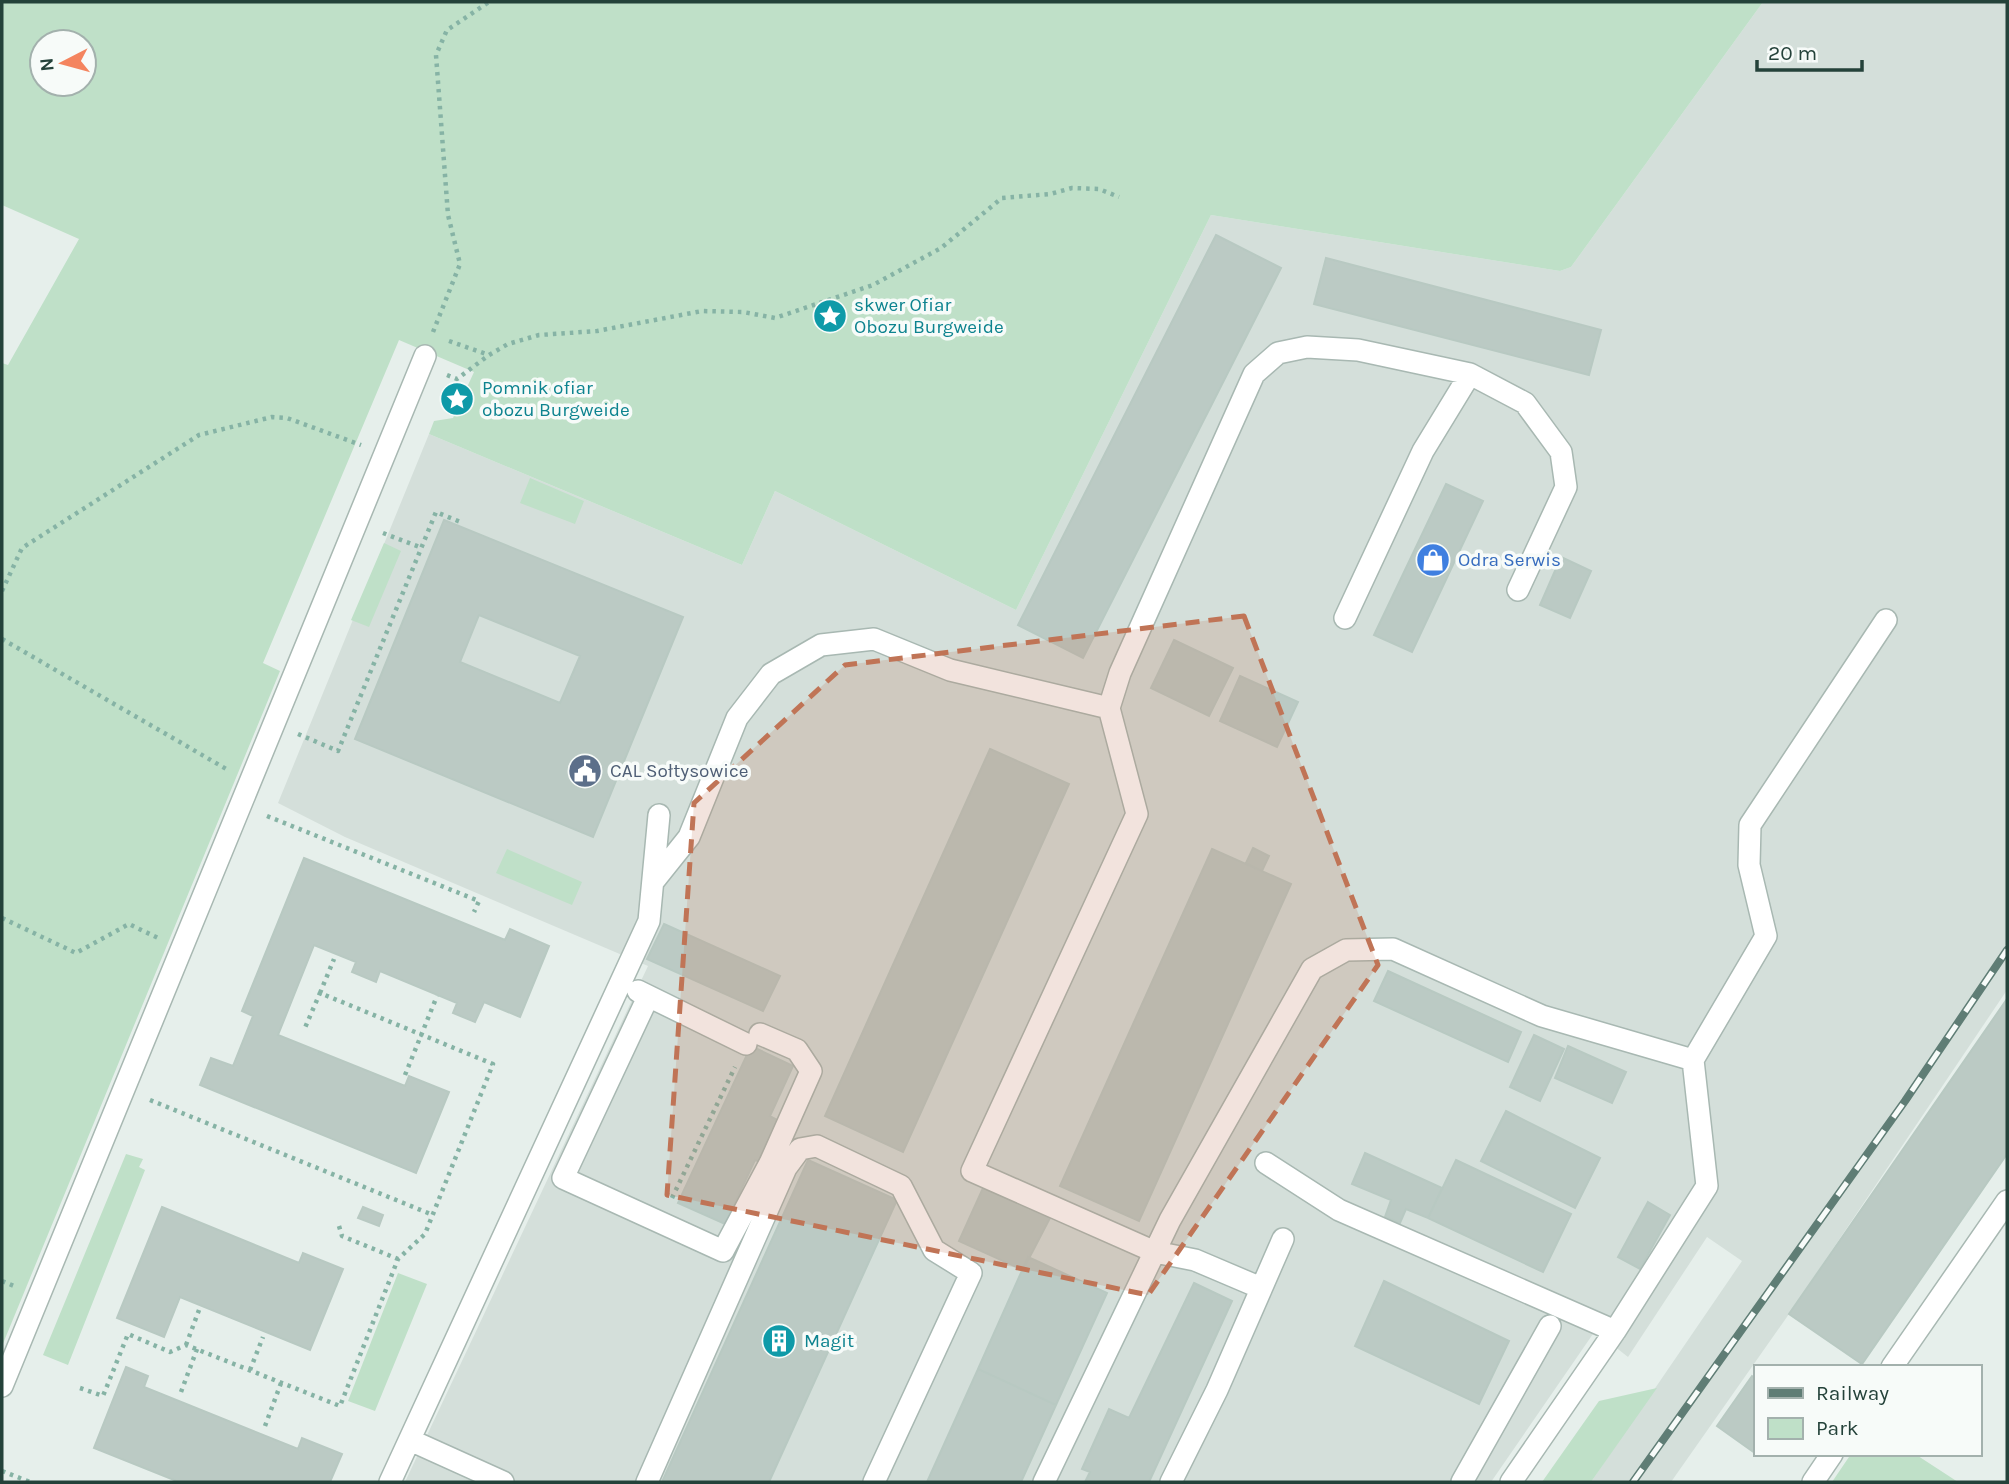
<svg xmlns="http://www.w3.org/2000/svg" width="2009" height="1484" font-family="Karla,sans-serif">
<rect width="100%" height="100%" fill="#e6efeb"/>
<path fill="#d4dfda" d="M1763,2H2007V990L1789,1314L1671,1482H1591L1742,1261L1707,1237L1628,1357L1595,1331L1491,1482H405L648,966L345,837L278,803L429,434L742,565L775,491L1016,610L1211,215L1560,271L1571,267Z"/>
<path fill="#bfe0c8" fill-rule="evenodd" d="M2,2H1763L1571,267L1560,271L1211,215L1016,610L775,491L742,565L429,434L434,421L453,418L474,372L399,340L263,663L280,671L2,1346V363L8,365L79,239L2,205ZM42,42H84V84H42Z
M530,478L584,501L575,524L520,503Z
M384,543L401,551L369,627L351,620Z
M507,849L582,882L572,905L496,873Z
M126,1154L143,1159L139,1167L145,1170L68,1365L43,1355Z
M398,1273L427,1284L375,1411L348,1401Z
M1657,1388L1591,1482H1542L1599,1401Z
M1851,1454H1915L1958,1482H1832Z"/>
<path fill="#bbcac4" stroke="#b8c9c2" stroke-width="2" fill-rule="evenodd" d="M1216,235L1281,268L1083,658L1018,625Z
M1326,258L1601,330L1589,375L1314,304Z
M1446,484L1483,501L1412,652L1374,635Z
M444,520L683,617L593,837L355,739ZM479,615L580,656L560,703L460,662Z
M1561,557L1591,571L1570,618L1540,605Z
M1174,640L1233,668L1209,716L1151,688Z
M1240,676L1298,702L1277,747L1220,721Z
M990,749L1069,784L903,1152L825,1116Z
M1253,848L1269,856L1262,871L1246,863Z
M1212,849L1291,884L1139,1221L1060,1186Z
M304,858L505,940L510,929L549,946L520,1017L484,1002L475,1022L453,1013L457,1003L380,971L376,982L352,972L356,962L314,945L278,1035L405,1086L409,1076L449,1092L416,1173L200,1085L211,1058L233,1066L253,1016L242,1011Z
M664,924L780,976L763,1011L647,959Z
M1388,971L1521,1032L1508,1062L1374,1001Z
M2007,999V1154L1862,1364L1789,1314Z
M1534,1035L1564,1049L1540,1101L1510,1087Z
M751,1046L793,1066L770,1116L779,1121L761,1162L755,1160L725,1224L678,1203Z
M1568,1046L1626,1072L1612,1103L1555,1078Z
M1506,1111L1600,1158L1575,1208L1481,1161Z
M1365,1153L1442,1188L1428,1218L1406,1209L1400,1223L1385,1217L1391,1200L1352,1184Z
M808,1160L897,1200L769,1482H662Z
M1456,1160L1571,1214L1543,1272L1428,1218Z
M983,1188L1050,1218L1023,1270L959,1241Z
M1648,1202L1670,1215L1640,1269L1618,1257Z
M162,1207L299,1263L303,1253L343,1269L310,1350L180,1297L164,1337L117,1318Z
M363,1207L383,1215L379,1226L358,1218Z
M1028,1257L1107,1293L1056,1405L978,1369Z
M1384,1281L1509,1341L1479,1404L1355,1346Z
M1194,1283L1232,1301L1149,1482H1085L1090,1472L1082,1469L1109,1409L1129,1418Z
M126,1367L148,1376L144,1387L298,1449L302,1438L342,1454L330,1482H179L94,1448Z
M978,1369L1056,1405L1021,1482H927Z
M1752,1376L1755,1378V1453L1717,1426Z"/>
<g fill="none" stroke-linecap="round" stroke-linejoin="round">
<g stroke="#a8b8b2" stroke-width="24">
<path id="service" d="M1345,618L1423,451L1470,374
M1109,708L1137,814L972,1171L1155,1252L1195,1260L1261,1288
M653,882L689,837L737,718L771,674L821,645L874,639L950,670L1109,708L1120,673L1254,374L1278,353L1307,347L1358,350L1470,374L1525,403L1561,452L1566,487L1518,590
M638,991L746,1044
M648,997L563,1178L723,1251L770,1163L811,1071L797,1050L760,1034
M1693,1060L1766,936L1749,865L1750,825L1886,620
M1266,1163L1339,1210L1615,1331
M1892,1367L2007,1201
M2,1386L425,356
M410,1440L503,1482
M390,1482L649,921L659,815
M647,1482L786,1168L800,1149L817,1146L901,1186L934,1250L971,1273L874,1482
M1044,1482L1170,1220L1312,969L1346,950L1393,949L1542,1016L1693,1060L1707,1186L1615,1331L1511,1482
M1171,1482L1217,1390L1283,1239
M1462,1482L1550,1326
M1813,1482L1832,1454"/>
</g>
<path stroke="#86b3a5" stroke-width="4.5" stroke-dasharray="3.5 5" stroke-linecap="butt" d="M433,332L460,264L448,215L436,55L447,30L489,2
M449,341L489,355L508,344L539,335L597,331L702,311L743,312L775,318L873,285L941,248L1002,198L1050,194L1072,188L1099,189L1119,197
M447,375L457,379L489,355
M383,533L422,548
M2,591L22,548L199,435L272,417L287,418L361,445
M2,639L228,770
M298,734L338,751L436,512L463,523
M267,816L479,901L474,912
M2,918L76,953L129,924L158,938
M320,993L334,959
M405,1075L437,996
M150,1100L433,1215
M672,1198L735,1067
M339,1226L342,1236L398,1259
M2,1281L14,1286
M186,1345L199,1310
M250,1370L263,1337
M80,1388L103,1396L128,1334L170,1352L186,1345L340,1406L398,1259L425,1234L493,1064L320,993L304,1030
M181,1392L197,1349
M265,1426L281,1383
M2,1471L30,1482"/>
<use href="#service" stroke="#fff" stroke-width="21"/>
<g stroke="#5f7d75" stroke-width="8">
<path id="rail" d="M1633,1482L1905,1101L2007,950"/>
</g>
<use href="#rail" stroke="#f7fbf9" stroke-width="5" stroke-dasharray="16" stroke-linecap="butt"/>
</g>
<path fill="#c07456" fill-opacity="0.2" stroke="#c07456" stroke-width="5" stroke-dasharray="14 9" stroke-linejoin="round" d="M1244,616L1378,965L1148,1295L667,1195L694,803L845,665Z"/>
<defs>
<g id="sight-disc" transform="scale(1.75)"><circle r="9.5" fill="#0f9aa8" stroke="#f7fbf9"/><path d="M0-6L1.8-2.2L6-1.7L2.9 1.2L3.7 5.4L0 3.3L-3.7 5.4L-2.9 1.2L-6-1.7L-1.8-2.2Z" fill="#fff"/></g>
<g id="shop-disc" transform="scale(1.75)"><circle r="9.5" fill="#3f7fe0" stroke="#f7fbf9"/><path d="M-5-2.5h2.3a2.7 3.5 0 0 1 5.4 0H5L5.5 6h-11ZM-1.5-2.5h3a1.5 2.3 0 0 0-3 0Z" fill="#fff"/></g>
<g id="civic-disc" transform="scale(1.75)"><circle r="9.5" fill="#5c6f8a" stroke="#f7fbf9"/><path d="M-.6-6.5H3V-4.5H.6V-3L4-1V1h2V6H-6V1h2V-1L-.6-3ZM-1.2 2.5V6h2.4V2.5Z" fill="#fff"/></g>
<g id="building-disc" transform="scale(1.75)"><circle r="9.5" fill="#0f9aa8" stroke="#f7fbf9"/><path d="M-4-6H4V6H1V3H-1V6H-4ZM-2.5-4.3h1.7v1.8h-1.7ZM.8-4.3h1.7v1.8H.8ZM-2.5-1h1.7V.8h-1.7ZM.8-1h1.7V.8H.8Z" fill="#fff"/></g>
</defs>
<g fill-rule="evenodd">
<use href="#sight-disc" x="830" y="316"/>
<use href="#sight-disc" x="457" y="399"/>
<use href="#shop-disc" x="1433" y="560"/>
<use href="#civic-disc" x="585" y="771"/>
<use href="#building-disc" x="779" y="1341"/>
</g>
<g text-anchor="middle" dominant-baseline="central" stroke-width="7" stroke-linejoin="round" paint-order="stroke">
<g font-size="19" fill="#0d838f" stroke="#f7fbf9" text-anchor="start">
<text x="854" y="305">skwer Ofiar<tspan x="854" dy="22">Obozu Burgweide</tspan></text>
<text x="482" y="388">Pomnik ofiar<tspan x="482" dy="22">obozu Burgweide</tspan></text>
<text x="804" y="1341">Magit</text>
</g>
<g font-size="19" fill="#366cbe" stroke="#f7fbf9" text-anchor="start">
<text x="1458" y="560">Odra Serwis</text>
</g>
<g font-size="19" fill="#4e5e75" stroke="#f7fbf9" text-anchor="start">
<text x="610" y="771">CAL Sołtysowice</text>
</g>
</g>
<rect width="2009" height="1484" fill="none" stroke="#24423a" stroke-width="7"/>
<rect x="1754" y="1365" width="228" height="91" fill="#f7fbf9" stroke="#a3b1ad" stroke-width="2"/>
<rect x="1768" y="1388" width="35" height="10" fill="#5f7d75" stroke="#a3b1ad" stroke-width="2"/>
<text x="1816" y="1400" font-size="21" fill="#24423a">Railway</text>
<rect x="1768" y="1418" width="35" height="21" fill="#bfe0c8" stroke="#a3b1ad" stroke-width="2"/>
<text x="1816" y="1435" font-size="21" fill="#24423a">Park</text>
<g transform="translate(63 63) rotate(264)"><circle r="33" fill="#f7fbf9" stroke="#a3b1ad" stroke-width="2"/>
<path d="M0-5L12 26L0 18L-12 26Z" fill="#f4845f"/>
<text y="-10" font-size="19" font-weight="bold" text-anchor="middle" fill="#24423a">N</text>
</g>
<path d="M1757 60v10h105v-10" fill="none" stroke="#24423a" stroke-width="3.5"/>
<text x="1768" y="60" font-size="21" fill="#24423a" stroke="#f7fbf9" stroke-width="5" paint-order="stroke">20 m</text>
</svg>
